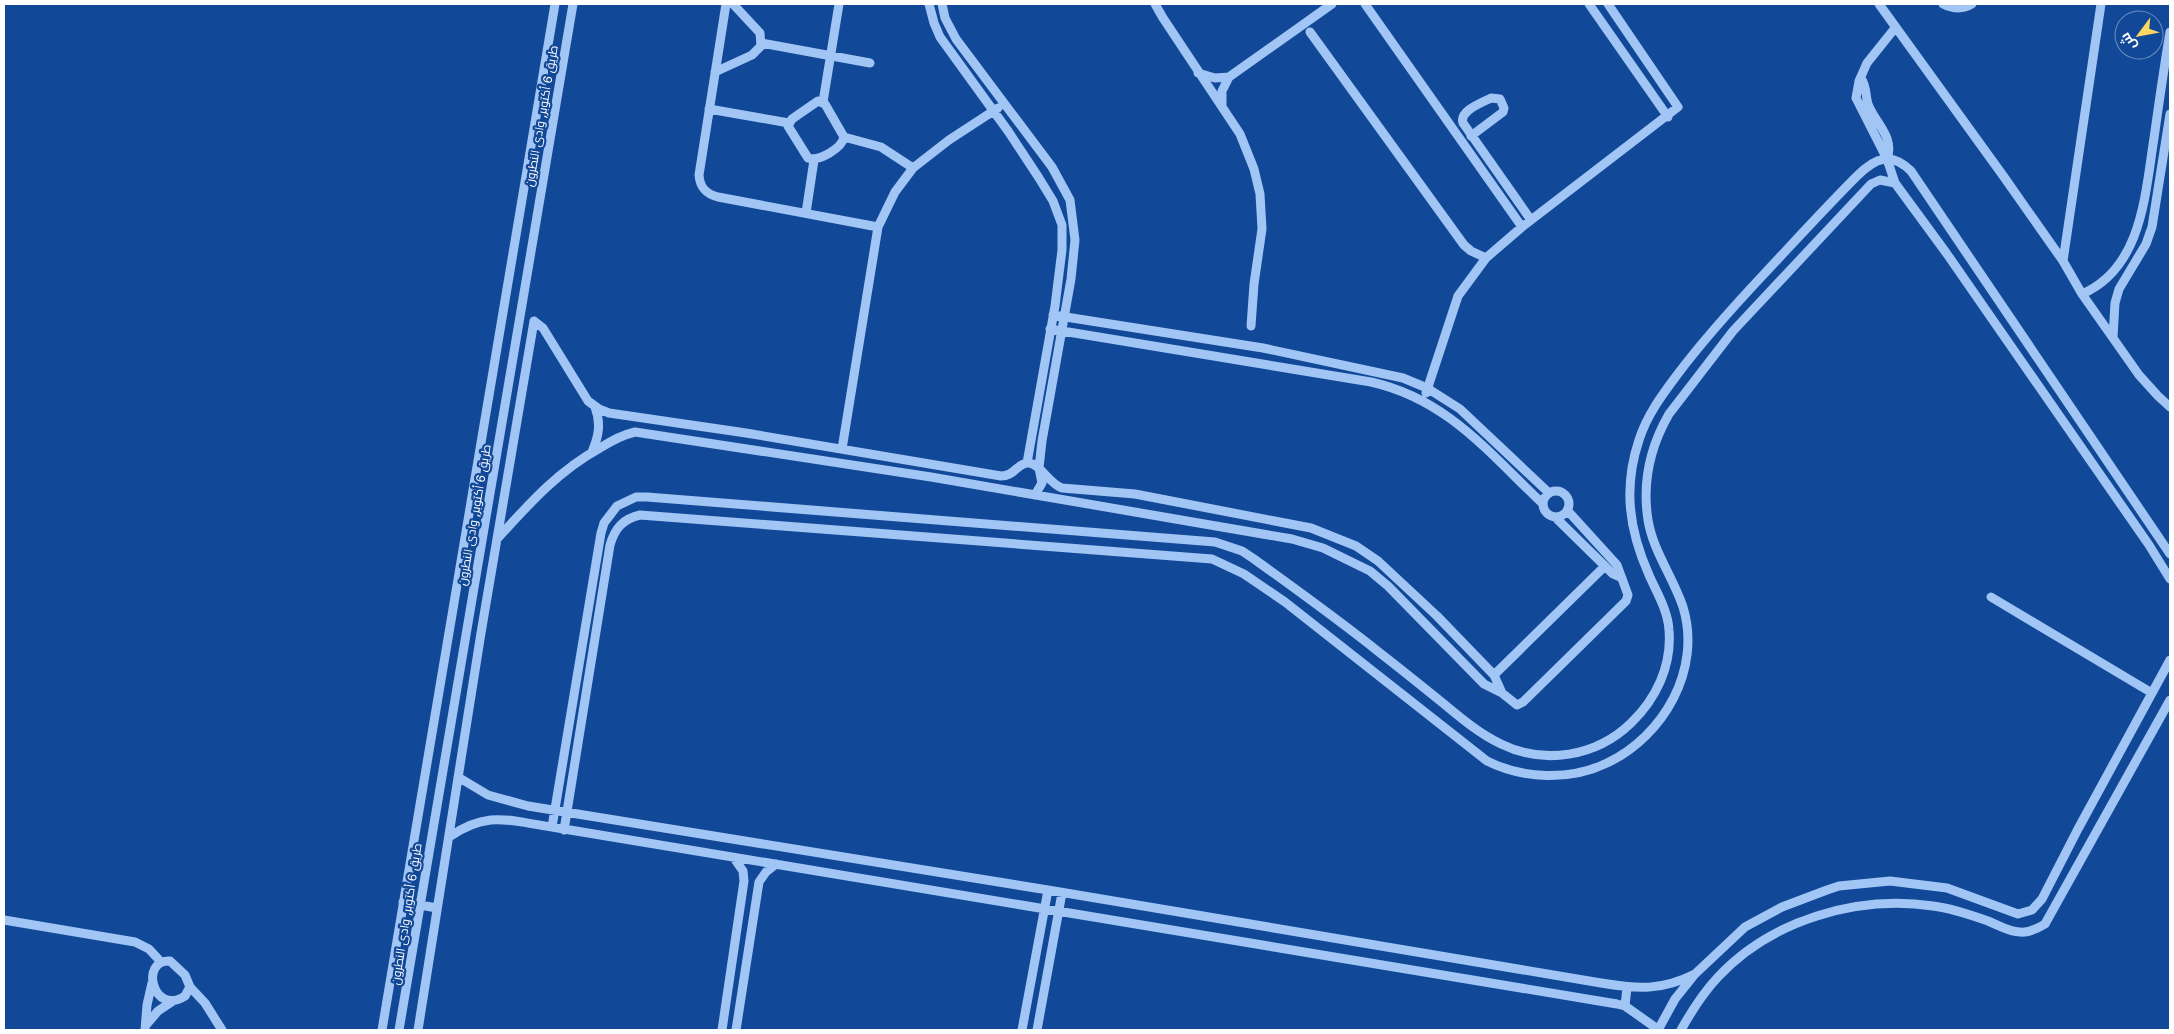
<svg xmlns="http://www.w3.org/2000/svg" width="2174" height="1034" font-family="Inter,Cairo,sans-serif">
<rect width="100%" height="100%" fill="#114897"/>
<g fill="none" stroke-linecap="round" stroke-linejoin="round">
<path stroke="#a1c5f4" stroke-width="9" d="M726,4L699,175C700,188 706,194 718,197L878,227
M929,4L934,23L940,37L1008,131L1039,178L1053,201L1062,225V250L1055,306L1027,463
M942,4L945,18L956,39L1052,167L1070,200L1075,240L1071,279L1042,441L1039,468L1042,483L1035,495
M1155,4L1163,18L1240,134L1254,169L1260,194L1262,229L1254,284L1251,326
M1365,4L1522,227
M1589,4L1668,117
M1879,4L2004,177L2063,261L2082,294L2139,375L2158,396L2170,407
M1943,4C1953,9 1962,10 1972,4
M1310,32L1464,245L1471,251L1486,258
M761,43L870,63
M715,72L752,55L761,46L760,33L733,4
M1198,73L1215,78L1229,77L1332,4
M1861,78C1867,87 1865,94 1868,104C1875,123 1895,137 1887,159
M818,101L825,104L844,137C842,148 819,162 808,158L788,126L792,119Z
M823,102L839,4
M1222,107V91L1229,77
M709,109L789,123
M1471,136L1503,112L1504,108L1500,99L1491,98C1481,103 1459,111 1463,123L1531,220
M844,137L881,147L913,168
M1895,183L1887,159L1856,98L1859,81L1867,63L1895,28
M806,213L814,160
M2063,261L2101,4
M2082,294C2142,268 2145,195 2154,138C2159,103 2164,67 2170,32
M1053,315L1263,348L1403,378L1427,388L1460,409L1549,493
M1050,329L1371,382C1447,399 1488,452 1543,504
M2113,337L2115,303L2119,289L2146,244L2152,227L2170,114
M1426,393L1458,296L1486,258L1522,227L1678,107L1608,4
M842,449L878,227L895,192L913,168L949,140L998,108
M592,452C599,436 601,423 595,407
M1543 504a13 13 0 1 1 26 0a13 13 0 1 1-26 0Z
M1555,517L1613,574L1622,578
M497,539C529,504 558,471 600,448C611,441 622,435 635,432L931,477L1292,539L1323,548L1370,571L1388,586L1484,684L1502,693L1517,705L1523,702L1626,601L1628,595L1617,565L1567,510
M1991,597L2152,693
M1494,675L1605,566
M458,777L488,795L528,806L1048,890L1601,983C1638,989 1661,991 1695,974
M552,827L601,533L604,523L617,506L636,497H647L1215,542L1242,551L1254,559C1297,590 1339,620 1380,653C1402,670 1423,687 1444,704C1462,719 1480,734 1501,744C1544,765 1596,757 1631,723C1656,699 1672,666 1669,630C1668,611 1657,593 1649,575C1629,530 1623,488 1639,440C1647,415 1662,395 1677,375C1704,339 1734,306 1765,273C1795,241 1825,208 1857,176C1875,158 1891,151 1911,171L2170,554
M564,830L610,545C615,528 623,519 640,515L1212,559L1244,574L1285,602L1487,761C1523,779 1570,781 1607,763C1664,736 1702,669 1683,607C1673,577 1653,551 1648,520C1642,482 1650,447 1669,414L1733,331L1871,184L1880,180L1895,183L1947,254L2149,545L2170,579
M449,837C488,810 509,821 552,827L1617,1004L1625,1006L1659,1030
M403,902L437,908
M4,920L135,942L149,949L161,962
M170,961L185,975L190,987L185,996C153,1017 139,959 170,961Z
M190,987L205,1003L222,1030
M1625,1006L1627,987
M146,1025L158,1011L173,1001
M145,1030L147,1005L152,983
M382,1030L555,4
M399,1030L573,4
M418,1030L481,633L534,321L543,328L588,401L599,409L609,413L746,433L1001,476C1015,476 1017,463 1028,463C1039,462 1049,484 1062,488L1135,494L1311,528L1356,546L1378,561L1437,616L1494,675L1502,693
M722,1030L744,881L743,871L734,858
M736,1030L759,882L766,872L776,864
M1022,1030L1048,890
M1037,1030L1062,893
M1658,1030L1675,999L1695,974L1745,927L1782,907L1827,890L1839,886L1890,881L1947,888L2018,914L2032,910L2042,899L2078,829L2170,660
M1681,1030C1691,1012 1703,993 1718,977C1771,920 1857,895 1933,906C1951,908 1971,915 1988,921C1998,925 2009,932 2020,932C2029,933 2037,929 2045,924L2170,700"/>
</g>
<g text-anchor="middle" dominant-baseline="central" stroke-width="4.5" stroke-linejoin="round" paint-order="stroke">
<g font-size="12" fill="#fff" stroke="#114897">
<text transform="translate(541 116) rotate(-80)">طريق 6 أكتوبر, وادى النطرون</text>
<text transform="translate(474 515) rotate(-80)">طريق 6 أكتوبر, وادى النطرون</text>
<text transform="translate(406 914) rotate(-81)">طريق 6 أكتوبر, وادى النطرون</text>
</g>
</g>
<rect width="2174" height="1034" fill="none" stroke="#ffffff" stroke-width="10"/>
<g transform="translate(2139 35) rotate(238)"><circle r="24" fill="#114897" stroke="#7091c1"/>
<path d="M0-4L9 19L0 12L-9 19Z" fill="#ffd664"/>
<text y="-8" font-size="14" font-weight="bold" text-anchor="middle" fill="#ffffff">ش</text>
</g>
</svg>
